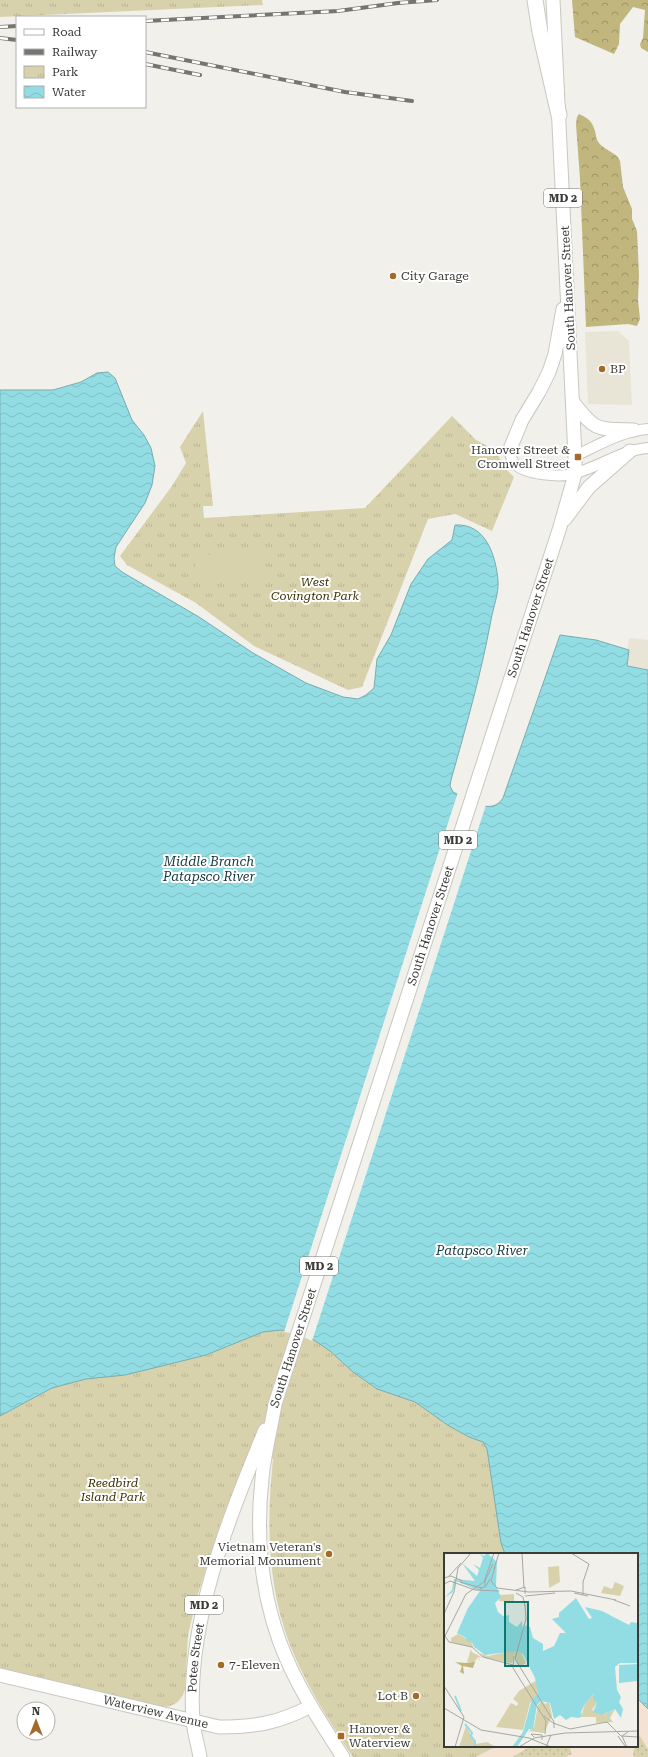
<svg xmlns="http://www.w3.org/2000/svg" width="648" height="1757" font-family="'Roboto Serif',serif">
<defs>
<pattern id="grass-dots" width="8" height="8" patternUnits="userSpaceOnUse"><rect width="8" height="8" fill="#d8d2ac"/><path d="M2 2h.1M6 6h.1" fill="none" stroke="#bab595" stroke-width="1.8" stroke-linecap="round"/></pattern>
<pattern id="forest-crowns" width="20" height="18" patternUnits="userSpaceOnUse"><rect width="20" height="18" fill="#c0b67e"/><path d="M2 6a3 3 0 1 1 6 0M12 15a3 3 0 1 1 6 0" fill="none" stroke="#9d9568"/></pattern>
<pattern id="park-tufts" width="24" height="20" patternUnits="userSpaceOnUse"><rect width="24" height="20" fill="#d8d2ac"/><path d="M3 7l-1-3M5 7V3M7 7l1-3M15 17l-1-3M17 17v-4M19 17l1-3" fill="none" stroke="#bab595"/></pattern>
<pattern id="water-waves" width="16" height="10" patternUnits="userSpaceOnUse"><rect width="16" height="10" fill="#92dde3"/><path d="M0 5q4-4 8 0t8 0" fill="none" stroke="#7fbec3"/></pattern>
</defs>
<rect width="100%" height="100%" fill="#f1f0ea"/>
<path fill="#e8e5d7" d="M618,331L629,341L632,405L588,404L585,332Z
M629,638L648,640V670L626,666Z"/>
<path fill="#f4e3d2" d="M637,1698L648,1709V1757H476L497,1746H637Z"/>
<path fill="url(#grass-dots)" d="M637,1732L648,1749V1757H633L634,1746H637Z
M531,1746H569L572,1754L567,1756V1757H512Z"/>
<path fill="url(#forest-crowns)" d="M572,0H648V52L641,48L640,44L643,38L645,10L633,7L620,24L619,44L614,54L575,37Z
M579,114C588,118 592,121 595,131C596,134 596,138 597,140C602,150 617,152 620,161L623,187L632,209V219L637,231L639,275L638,300L640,319L637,326L628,324L586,327L580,179L576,124L577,117Z"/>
<path fill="url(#park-tufts)" d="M0,0H262L263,5L0,17Z
M203,411L213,506H203L204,518L365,508L452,416L476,440L495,450L506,469L514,477L492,531L455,514L428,519L362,687L348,690L254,646L196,603L127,565L120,556L172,486L186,463L180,447Z
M281,1330L297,1332L314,1340L330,1351L353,1372L377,1389L415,1402L449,1426L469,1437L483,1442L487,1449L501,1543L505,1554H445V1746H497L476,1757H353C327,1718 300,1676 285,1631C267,1575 267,1517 273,1459L248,1453L221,1522L197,1597L188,1635L185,1690C181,1700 176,1706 164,1707L0,1668V1416L52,1388L86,1379L125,1375L166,1365L206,1355L263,1332Z"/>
<path fill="#d8d2ac" d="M263,552L264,578L196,581L195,555Z"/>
<path fill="url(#water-waves)" stroke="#78acaf" d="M108,372L115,378L132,420L144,435L151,448L155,466L152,485L145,503L116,547L114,558L115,566L122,572L199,617L253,653L306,683L343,697L358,699L366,695L374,688L377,659L391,635L411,584L428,559L452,540L455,525C486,523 496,556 498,581C499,593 493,608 491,620C481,674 466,727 451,780L450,786L453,792C468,799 491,817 503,798L560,635L596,640L629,650L627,666L648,670V1709L637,1698V1554H505L501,1543L487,1449L483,1442L469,1437L449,1426L415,1402L377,1389L353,1372L330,1351L314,1340L297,1332L281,1330L263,1332L206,1355L166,1365L125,1375L86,1379L52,1388L0,1416V390H53L81,382L97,373Z"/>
<path fill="#f1f0ea" d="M458,792L486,805L312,1341L297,1334L284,1332Z"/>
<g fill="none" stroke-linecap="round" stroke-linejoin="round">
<g stroke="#c8c7c0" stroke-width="12">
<path id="minor" d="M510,449C510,454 511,459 514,463C524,475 562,478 576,473C601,466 622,450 648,448
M575,456C599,445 621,431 648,429"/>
</g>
<g stroke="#c8c7c0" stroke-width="15">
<g id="major">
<path d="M573,402C596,432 597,429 634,430"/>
<path d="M510,449L522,420L539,392L549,372L555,354L563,309"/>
<path d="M565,519L589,487L630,451"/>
<path id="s1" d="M0,1675L219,1727C255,1727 279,1723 311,1706"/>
<path id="s2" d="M200,1757C198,1745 194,1733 193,1721C186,1623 228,1520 265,1430"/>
<path id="s3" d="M343,1757C319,1720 294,1682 279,1640C261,1589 256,1533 262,1479C264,1454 271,1429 275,1404L560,527L575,474V456L553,0"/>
</g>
</g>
<g stroke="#c8c7c0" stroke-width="17">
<path id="highway" d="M535,0L540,32L559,115"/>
</g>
<use href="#minor" stroke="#fff" stroke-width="10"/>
<use href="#major" stroke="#fff" stroke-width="13"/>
<use href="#highway" stroke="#fff" stroke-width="15"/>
<g stroke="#767571" stroke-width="4">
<path id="rail" d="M145,21L338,11L398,3L437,0
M0,27L17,26
M0,38L17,40
M145,52L345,92L412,101
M145,64L200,75"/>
</g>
<use href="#rail" stroke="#fff" stroke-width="2.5" stroke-dasharray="8" stroke-linecap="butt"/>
</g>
<g fill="#a46a2a" stroke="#fff" stroke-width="1.5">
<circle cx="393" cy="276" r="4"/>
<circle cx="602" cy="369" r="4"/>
<rect x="574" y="453" width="8" height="8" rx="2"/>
<circle cx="329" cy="1554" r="4"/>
<circle cx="221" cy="1665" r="4"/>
<circle cx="416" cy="1696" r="4"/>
<rect x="337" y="1732" width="8" height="8" rx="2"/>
</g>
<g text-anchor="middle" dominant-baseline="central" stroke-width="4" stroke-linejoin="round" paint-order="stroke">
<g fill="#fff" stroke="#757573" stroke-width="1">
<rect x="544" y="189" width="38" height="18" rx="3"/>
<rect x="439" y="831" width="38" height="18" rx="3"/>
<rect x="300" y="1257" width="38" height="18" rx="3"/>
<rect x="185" y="1596" width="38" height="18" rx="3"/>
</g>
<g font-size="11" font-weight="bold" fill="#3a3a37">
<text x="563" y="198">MD 2</text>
<text x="458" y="840">MD 2</text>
<text x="319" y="1266">MD 2</text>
<text x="204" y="1605">MD 2</text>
</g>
<g font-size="12" fill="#3a3a37" stroke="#fff" text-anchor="start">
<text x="401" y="276">City Garage</text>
<text x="610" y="369">BP</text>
<text x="570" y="450" text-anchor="end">Hanover Street &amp;<tspan x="570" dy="14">Cromwell Street</tspan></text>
<text x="321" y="1547" text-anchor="end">Vietnam Veteran's<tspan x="321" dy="14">Memorial Monument</tspan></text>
<text x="229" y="1665">7-Eleven</text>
<text x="408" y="1696" text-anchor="end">Lot B</text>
<text x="349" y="1729">Hanover &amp;<tspan x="349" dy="14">Waterview</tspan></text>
</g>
<g font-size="12" fill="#3a3a37" stroke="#fff">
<text transform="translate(568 288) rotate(-93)">South Hanover Street</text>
<text stroke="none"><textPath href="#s3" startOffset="1200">South Hanover Street</textPath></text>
<text stroke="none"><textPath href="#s3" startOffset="876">South Hanover Street</textPath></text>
<text stroke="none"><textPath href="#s3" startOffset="432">South Hanover Street</textPath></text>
<text stroke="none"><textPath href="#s2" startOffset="100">Potee Street</textPath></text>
<text stroke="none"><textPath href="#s1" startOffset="160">Waterview Avenue</textPath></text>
</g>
<g font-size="12" font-style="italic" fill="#3b3304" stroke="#fff">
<text x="315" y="582">West<tspan x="315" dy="14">Covington Park</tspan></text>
<text x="113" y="1483">Reedbird<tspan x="113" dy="14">Island Park</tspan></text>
</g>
<g font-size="13" font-style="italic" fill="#12373a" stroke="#fff">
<text x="209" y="861">Middle Branch<tspan x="209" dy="15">Patapsco River</tspan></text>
<text x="482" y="1250">Patapsco River</text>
</g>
</g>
<g transform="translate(444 1553)">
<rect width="194" height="194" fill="#f1f0ea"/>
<path d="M27,96L28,99L39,105L35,104L33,105L36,106V107L33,105L30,110L23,109Z" fill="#d8d2ac"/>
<path d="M11,109L21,110L31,109L29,115L19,113L20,121L16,119L18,113Z" fill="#c0b67e"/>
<path d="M115,13L116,29L105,35L104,14ZM171,29L180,33L176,43L157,40L160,33L168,36ZM70,41V49L55,48L56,42ZM14,81L28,89L29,95L7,89V85ZM72,97L78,101L82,110L75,114L70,102L68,110L41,105L36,100L44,103ZM93,127L94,141L86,150L79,177L52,174L67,150L73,153L74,150L69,146L75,138ZM150,140L152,142L149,148L153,150L148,157L160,162L164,157V164L165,159L171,156L166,165L169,169L152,170V164H137L141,151ZM98,148L101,151L105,149L108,163L100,180L85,178L90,174L94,152ZM22,173L32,191L43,189L52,194H15Z" fill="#d8d2ac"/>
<path d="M43,0L53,9L52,33L57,44L51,50L54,59L59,63L65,62V69L73,74L78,68L79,78L81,72L86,74L89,85L99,91V98L110,93L116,80H122L108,66L115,64V60L132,45L145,66L148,65L141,54L158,58L185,72L187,69L194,70V110H176L171,114L173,137L177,144L175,149L179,156L177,165L171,156L165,159L164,167V158L159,162L149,159L153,150L149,148L150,140L141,151L137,159L138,163L135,165L127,164L122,167L116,162L110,166L106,150L97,148L93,152L89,176H85L73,194H68L79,179L88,146L94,141L91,125L79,101L72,98L41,102L30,94L28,89H23L22,85L13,80L24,55L36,38L12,28L9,39L0,45L8,37L10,26L31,28L18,10L33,23L35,17L29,11L36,15L39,5L36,1L40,3ZM194,111V128L175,130V112Z" fill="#92dde3"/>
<path fill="none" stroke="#92dde3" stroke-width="2" d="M11,143L17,158M21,171L28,180L27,183L31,188V194"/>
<path fill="none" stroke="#a8a7a2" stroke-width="1" d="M78,0L80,35M127,0L145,11L139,29V42M51,14L47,28L53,35L85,39L127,38L172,47M50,16L55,0M5,23L17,10M0,25L7,23L19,28M16,29L38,35M0,31L6,28L31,37L55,38M41,34V28L49,11M36,36L42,33L46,26M72,37L81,34V41M72,40L79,44L81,53M130,40L144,43M81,43L111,40M170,47L186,53M81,52L82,66L71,106L110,169V175M0,61L10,39L14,15L27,0M1,83L5,89L28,94L39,104L69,112M0,85L22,41L40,29L50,0M70,103L69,115L102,168L101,181M0,133L20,164L11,194M0,155L37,177L85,185L107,194M100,163L109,170L126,176L163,169L177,183L194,184M174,183L181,193M90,184L87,181L98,182V187M75,194L90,185L121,180L194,178M102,194L107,182M183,194L178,183L184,179"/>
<path fill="#0f766e" fill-opacity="0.15" stroke="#0f766e" stroke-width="2" d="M61,49H84V113H61Z"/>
<rect width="194" height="194" fill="none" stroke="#3a3a37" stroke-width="2"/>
</g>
<rect x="16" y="16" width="130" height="92" fill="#ffffff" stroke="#b0b0af"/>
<rect x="24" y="29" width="20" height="6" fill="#ffffff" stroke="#b0b0af"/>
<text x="52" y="36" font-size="12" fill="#3a3a37">Road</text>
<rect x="24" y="49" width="20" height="6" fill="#767571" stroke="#b0b0af"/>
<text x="52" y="56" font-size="12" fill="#3a3a37">Railway</text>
<rect x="24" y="66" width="20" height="12" fill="url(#park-tufts)" stroke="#b0b0af"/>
<text x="52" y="76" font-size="12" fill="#3a3a37">Park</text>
<rect x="24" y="86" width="20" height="12" fill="url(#water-waves)" stroke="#b0b0af"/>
<text x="52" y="96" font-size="12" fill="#3a3a37">Water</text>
<g transform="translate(36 1721)"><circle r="19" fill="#ffffff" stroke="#b0b0af"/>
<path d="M0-3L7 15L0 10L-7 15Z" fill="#a46a2a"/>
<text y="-6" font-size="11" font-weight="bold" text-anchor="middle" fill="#3a3a37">N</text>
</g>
</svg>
